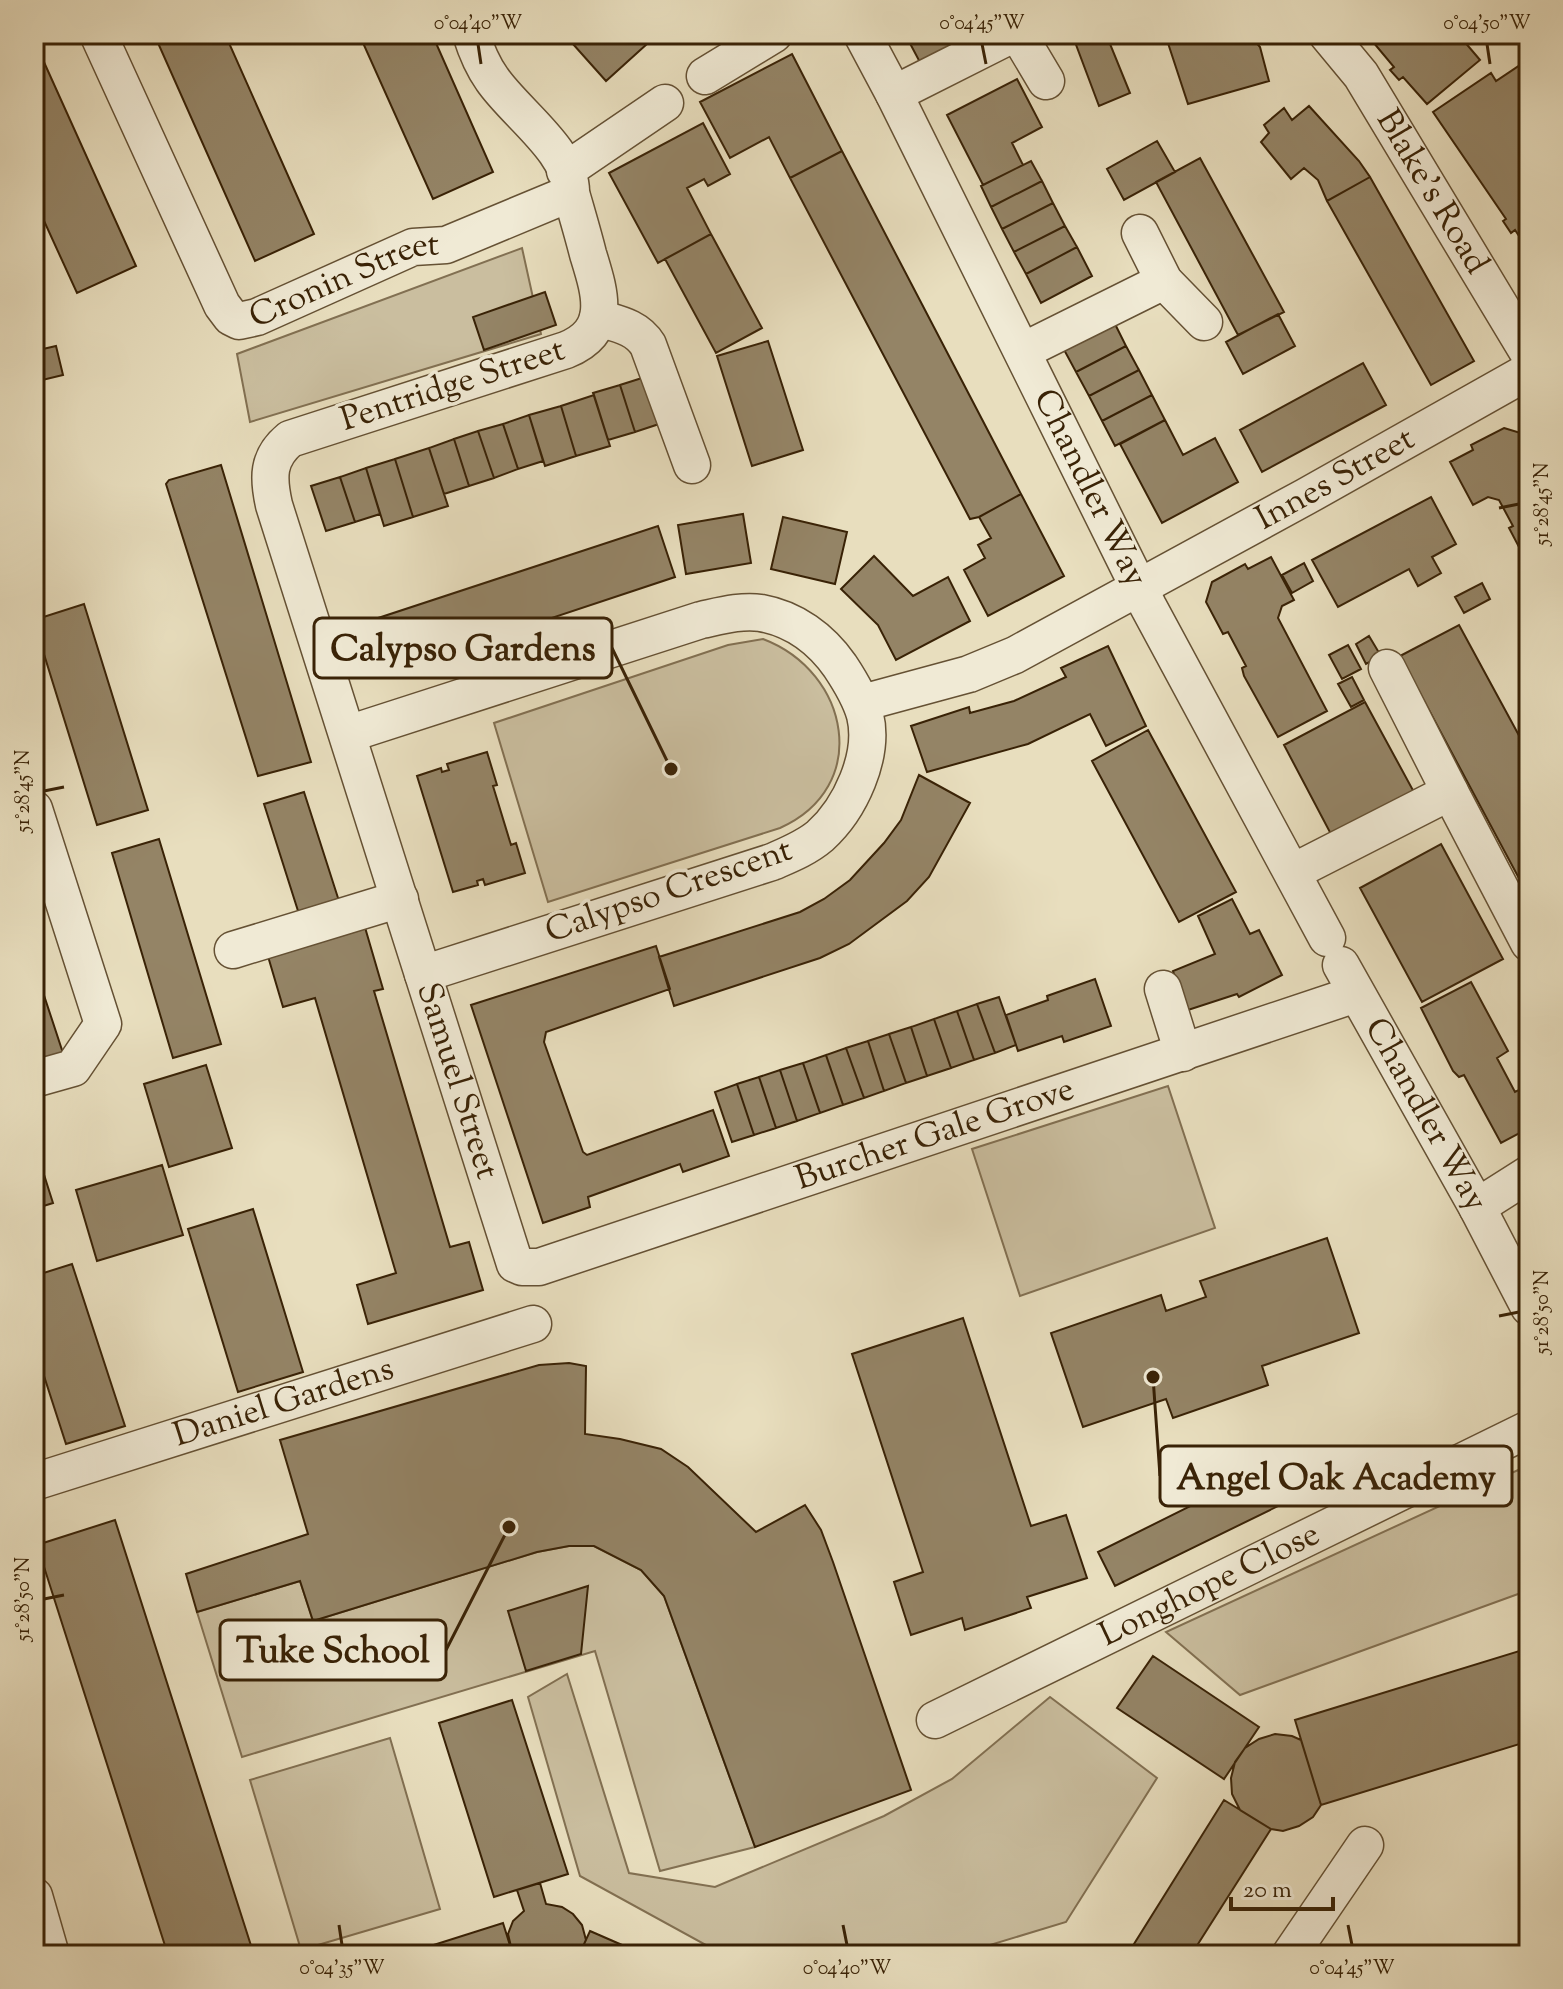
<svg xmlns="http://www.w3.org/2000/svg" width="1563" height="1989" font-family="'Sorts Mill Goudy',serif">
<rect width="100%" height="100%" fill="#e8debe"/>
<filter id="stains"><feTurbulence type="fractalNoise" baseFrequency=".0025" numOctaves="4"/><feColorMatrix values="0 0 0 0 .2 0 0 0 0 .09 0 0 0 0 .02 0 0 0 .5 -.17"/></filter>
<radialGradient id="worn" r=".72"><stop offset=".6" stop-color="#630" stop-opacity="0"/><stop offset="1" stop-color="#630" stop-opacity=".3"/></radialGradient>
<path fill="#cabe9f" stroke="#827052" stroke-width="2" d="M522,248L541,334L250,422L237,354Z
M763,639C850,672 872,787 780,828L548,902L494,723L728,645Z
M1168,1086L1215,1228L1020,1296L972,1149Z
M1518,1470L1529,1491V1590L1240,1695L1166,1632Z
M569,1546H594L641,1570L664,1596L755,1847L660,1871L595,1651L242,1757L197,1612L300,1581L313,1621L537,1552Z
M567,1674L629,1873L715,1887L884,1816L952,1779L1050,1697L1157,1778L1066,1922L957,1955H724L580,1876L528,1697Z
M390,1738L440,1909L301,1950L250,1780Z"/>
<path fill="#948466" stroke="#392206" stroke-width="2" d="M154,34H225L314,234L255,261Z
M359,34H432L493,172L433,199Z
M564,34H658L606,81Z
M905,34H991L923,68Z
M1072,34H1106L1130,93L1099,106Z
M1165,34H1249L1260,47L1269,81L1188,104Z
M1370,34H1458L1480,60L1427,104L1403,77L1399,80L1390,70L1394,67L1368,36Z
M34,40L136,266L77,293L34,199Z
M1529,48V251L1515,230L1511,233L1503,221L1506,219L1433,112L1491,73L1496,81L1529,59L1524,51Z
M792,54L842,151L790,178L769,137L730,158L700,102Z
M1017,79L1042,127L1012,143L1023,165L983,185L947,115Z
M1309,106L1359,161L1370,177L1327,201L1318,180L1304,168L1291,179L1261,142L1269,133L1264,125L1284,108L1292,120Z
M703,123L730,174L708,186L704,179L687,188L711,234L658,263L609,173Z
M1157,141L1175,172L1124,200L1107,169Z
M842,151L1021,494L979,517L970,519L790,178Z
M1200,158L1284,312L1238,335L1156,182Z
M1031,161L1042,181L991,207L981,186Z
M1370,177L1474,361L1431,385L1327,201Z
M1042,181L1053,203L1002,229L991,207Z
M1053,203L1065,226L1014,252L1002,229Z
M1065,226L1077,247L1026,274L1014,252Z
M711,234L762,328L716,353L665,259Z
M1077,247L1092,276L1041,303L1026,274Z
M545,292L556,325L484,350L473,317Z
M1278,314L1295,346L1243,374L1226,342Z
M1113,320L1126,346L1076,372L1062,346Z
M768,341L803,450L752,466L717,356Z
M56,346L63,375L34,382V351Z
M1126,346L1139,370L1089,396L1076,372Z
M1363,363L1386,405L1262,472L1240,430Z
M1139,370L1152,395L1102,421L1089,396Z
M645,377L659,424L635,432L620,385Z
M620,385L635,432L608,440L593,393Z
M594,395L610,446L576,456L561,406Z
M1152,395L1165,420L1115,446L1102,421Z
M561,406L576,456L545,466L529,415Z
M529,415L543,461L518,469L503,424Z
M1165,420L1183,455L1215,438L1238,482L1162,523L1120,444Z
M503,424L518,469L494,478L478,431Z
M1504,428L1524,434L1529,444V566L1509,528L1513,526L1499,500L1488,497L1473,505L1450,462L1473,450L1471,445Z
M478,431L494,478L469,486L454,439Z
M454,439L469,486L444,494L429,448Z
M429,448L448,506L413,517L395,459Z
M395,459L413,517L384,526L366,468Z
M221,465L311,762L258,776L166,484L169,480Z
M366,468L380,514L355,522L340,477Z
M340,477L355,522L326,531L311,486Z
M1021,494L1064,576L988,616L964,570L985,558L978,545L991,538L979,517Z
M1431,497L1456,544L1432,557L1441,573L1418,586L1409,569L1338,607L1312,560Z
M743,514L751,563L686,574L678,525Z
M783,517L847,532L835,584L771,569Z
M658,526L675,577L377,676L360,624Z
M874,556L913,596L948,577L970,621L896,660L878,625L841,589Z
M1271,557L1294,600L1282,606L1278,618L1327,711L1278,737L1244,676L1242,668L1246,666L1228,632L1223,634L1206,602L1212,582L1245,564L1248,569Z
M1304,563L1313,581L1292,593L1282,575Z
M1482,583L1490,599L1464,613L1455,597Z
M84,604L148,810L97,825L34,622V620Z
M1459,625L1529,754V897L1400,656Z
M1369,636L1381,656L1366,664L1356,644Z
M1348,645L1361,669L1342,679L1329,655Z
M1108,646L1146,726L1106,746L1090,714L1028,744L927,772L911,726L969,707L970,713L1014,701L1066,677L1061,668Z
M1352,677L1364,700L1351,707L1338,684Z
M1365,702L1415,794L1333,838L1284,745Z
M1148,730L1236,892L1179,922L1092,761Z
M487,752L497,785L493,786L511,845L516,843L525,873L485,885L483,879L477,881L478,885L453,892L417,776L441,768L442,772L449,770L447,764Z
M919,775L970,803L929,877L907,901L849,944L820,958L674,1006L659,957L800,912L824,899L850,880L884,843L901,820Z
M304,792L339,901L299,914L264,804Z
M159,839L221,1044L173,1058L112,853Z
M1441,844L1503,959L1422,1002L1360,888Z
M1232,899L1250,934L1259,930L1282,975L1239,997L1237,994L1185,1011L1173,971L1215,954L1198,916Z
M364,924L383,989L374,991L450,1247L469,1242L483,1290L368,1324L357,1285L396,1273L315,998L283,1007L267,953Z
M656,946L670,989L546,1032L544,1042L583,1152L587,1155L713,1110L729,1156L683,1172L680,1164L588,1197L590,1207L543,1223L471,1005Z
M34,965L63,1053L34,1062Z
M1095,979L1111,1026L1064,1042L1062,1036L1018,1051L1006,1015L1048,1000L1047,996Z
M1471,982L1508,1051L1497,1058L1515,1092L1529,1085V1128L1501,1143L1464,1075L1459,1077L1453,1071L1421,1008Z
M999,997L1016,1045L995,1053L977,1004Z
M977,1004L995,1053L974,1060L957,1011Z
M957,1011L974,1060L951,1068L934,1019Z
M934,1019L951,1068L927,1076L911,1027Z
M911,1027L927,1076L906,1083L889,1034Z
M889,1034L906,1083L884,1091L868,1041Z
M868,1041L884,1091L864,1098L846,1048Z
M846,1048L864,1098L843,1105L826,1055Z
M826,1055L843,1105L820,1113L803,1063Z
M803,1063L820,1113L797,1121L780,1070Z
M206,1065L232,1148L169,1167L144,1084Z
M780,1070L797,1121L776,1128L759,1077Z
M759,1077L776,1128L754,1135L737,1084Z
M737,1084L754,1135L732,1142L715,1092Z
M34,1143L53,1203L34,1209Z
M162,1165L183,1235L97,1261L76,1190Z
M253,1209L303,1372L238,1392L188,1229Z
M1327,1238L1359,1333L1262,1366L1268,1385L1173,1418L1166,1399L1083,1427L1051,1333L1161,1295L1166,1311L1206,1297L1200,1281Z
M72,1264L125,1426L66,1444L34,1345V1276Z
M963,1318L1031,1526L1066,1515L1087,1578L1027,1597L1031,1608L965,1630L962,1618L911,1635L894,1582L923,1572L852,1354Z
M569,1363L586,1366L585,1434L620,1439L661,1449L688,1467L756,1532L805,1505L821,1530L833,1562L911,1790L755,1847L664,1596L641,1570L594,1546H569L537,1552L313,1621L300,1581L197,1612L186,1574L308,1534L280,1440L539,1365Z
M1303,1450L1321,1485L1115,1586L1098,1552Z
M115,1520L254,1955H168L37,1545Z
M588,1586L581,1654L526,1671L508,1611Z
M1529,1648V1741L1321,1805L1295,1720Z
M1153,1656L1259,1727L1224,1779L1117,1708Z
M512,1700L568,1874L494,1897L439,1723Z
M1275,1734L1292,1736L1301,1740L1321,1805L1313,1817L1299,1826L1283,1831L1271,1829L1240,1810L1232,1794L1231,1778L1235,1762L1245,1748L1259,1739Z
M1224,1800L1271,1829L1191,1955H1151L1134,1944Z
M540,1883L546,1904L562,1907L573,1914L582,1925L586,1940L579,1955H513L508,1934L513,1921L524,1911L517,1890Z
M503,1923L513,1955H402Z
M590,1931L645,1955H579Z
M1139,1948L1151,1955H1123L1131,1950Z"/>
<g fill="none" stroke-linecap="round" stroke-linejoin="round">
<g stroke="#655134" stroke-width="39">
<g id="street">
<path id="s1" d="M98,34L222,305L231,317L239,321L257,317L413,247L446,245L571,193"/>
<path id="s2" d="M471,34C476,50 482,65 492,79C515,113 572,151 571,193C577,214 583,234 588,254C600,293 613,331 566,350L290,439C267,458 268,478 274,505L515,1264L522,1267H539L1356,994"/>
<path id="s3" d="M862,34L894,94L1148,606L1327,938"/>
<path d="M1018,34L1046,81"/>
<path id="s4" d="M1327,34L1361,75L1529,354"/>
<path d="M705,76L774,34"/>
<path d="M894,94L1013,34"/>
<path d="M565,171L665,103"/>
<path d="M1140,233L1164,281L1204,322"/>
<path d="M598,318C618,324 637,327 648,345L692,465"/>
<path d="M1023,351L1164,281"/>
<path id="s5" d="M862,703L969,674L1015,655L1305,497L1529,371"/>
<path d="M348,734L701,620C720,616 741,610 761,613C794,619 821,639 840,666C850,681 860,697 865,715C875,756 850,809 820,836C806,848 788,855 772,862L423,974"/>
<path d="M1450,792L1529,943"/>
<path d="M34,809L103,1024L73,1068L34,1079"/>
<path d="M1293,872L1450,792L1387,668"/>
<path d="M233,950L400,899"/>
<path id="s6" d="M1341,965L1477,1207L1529,1307"/>
<path d="M1163,989L1183,1053"/>
<path d="M1477,1207L1529,1174"/>
<path id="s7" d="M34,1482L533,1324"/>
<path id="s8" d="M935,1720L1529,1429"/>
<path d="M34,1896L51,1955"/>
<path d="M1290,1955L1365,1845"/>
</g>
</g>
<use href="#street" stroke="#f0ead5" stroke-width="36"/>
</g>
<path fill="none" stroke="#392206" stroke-width="3" d="M478,44L481,64M982,44L986,64M1487,44L1490,64M1499,508L1519,504M44,791L64,787M1499,1316L1519,1312M44,1599L64,1595M339,1925L342,1945M843,1925L847,1945M1348,1925L1352,1945"/>
<g text-anchor="middle" dominant-baseline="central" stroke-width="7" stroke-linejoin="round" paint-order="stroke">
<g font-size="34" fill="#392206" stroke="#f0ead5">
<text stroke="none"><textPath href="#s4" startOffset="190">Blake's Road</textPath></text>
<text stroke="none"><textPath href="#s1" startOffset="436">Cronin Street</textPath></text>
<text transform="translate(453 386) rotate(-18)">Pentridge Street</text>
<text stroke="none"><textPath href="#s5" startOffset="526">Innes Street</textPath></text>
<text stroke="none"><textPath href="#s3" startOffset="508">Chandler Way</textPath></text>
<text transform="translate(669 892) rotate(-19)">Calypso Crescent</text>
<text stroke="none"><textPath href="#s2" startOffset="1334">Samuel Street</textPath></text>
<text stroke="none"><textPath href="#s6" startOffset="172">Chandler Way</textPath></text>
<text stroke="none"><textPath href="#s2" startOffset="1968">Burcher Gale Grove</textPath></text>
<text stroke="none"><textPath href="#s7" startOffset="262">Daniel Gardens</textPath></text>
<text stroke="none"><textPath href="#s8" startOffset="306">Longhope Close</textPath></text>
</g>
</g>
<path fill="none" stroke="#392206" stroke-width="3" d="M671 769L612 648M1153 1377L1160 1476M509 1527L446 1650"/>
<g fill="#392206" stroke="#f0ead5" stroke-width="3">
<circle cx="671" cy="769" r="8"/>
<circle cx="1153" cy="1377" r="8"/>
<circle cx="509" cy="1527" r="8"/>
</g>
<g fill="#f0ead5" stroke="#392206" stroke-width="3">
<rect x="314" y="618" width="298" height="60" rx="8"/>
<rect x="1160" y="1446" width="352" height="60" rx="8"/>
<rect x="220" y="1620" width="226" height="60" rx="8"/>
</g>
<g font-size="36" text-anchor="middle" font-weight="bold" fill="#392206">
<text x="463" y="660">Calypso Gardens</text>
<text x="1336" y="1489">Angel Oak Academy</text>
<text x="333" y="1662">Tuke School</text>
</g>
<rect width="1563" height="1989" fill="none" stroke="#e8debe" stroke-width="88"/>
<path d="M1231 1897v12h102v-12" fill="none" stroke="#392206" stroke-width="4"/>
<text x="1243" y="1897" font-size="24" fill="#392206" stroke="#f0ead5" stroke-width="6" paint-order="stroke">20 m</text>
<rect x="44" y="44" width="1475" height="1901" fill="none" stroke="#392206" stroke-width="3"/>
<g font-size="20" text-anchor="middle" fill="#392206">
<text x="478" y="29">0°04'40"W</text>
<text x="982" y="29">0°04'45"W</text>
<text x="1487" y="29">0°04'50"W</text>
<text transform="translate(1541 504) rotate(-90)" y="7">51°28'45"N</text>
<text transform="translate(22 791) rotate(-90)" y="7">51°28'45"N</text>
<text transform="translate(1541 1312) rotate(-90)" y="7">51°28'50"N</text>
<text transform="translate(22 1599) rotate(-90)" y="7">51°28'50"N</text>
<text x="342" y="1974">0°04'35"W</text>
<text x="847" y="1974">0°04'40"W</text>
<text x="1352" y="1974">0°04'45"W</text>
</g>
<rect width="100%" height="100%" filter="url(#stains)"/>
<rect width="100%" height="100%" fill="url(#worn)"/>
</svg>
